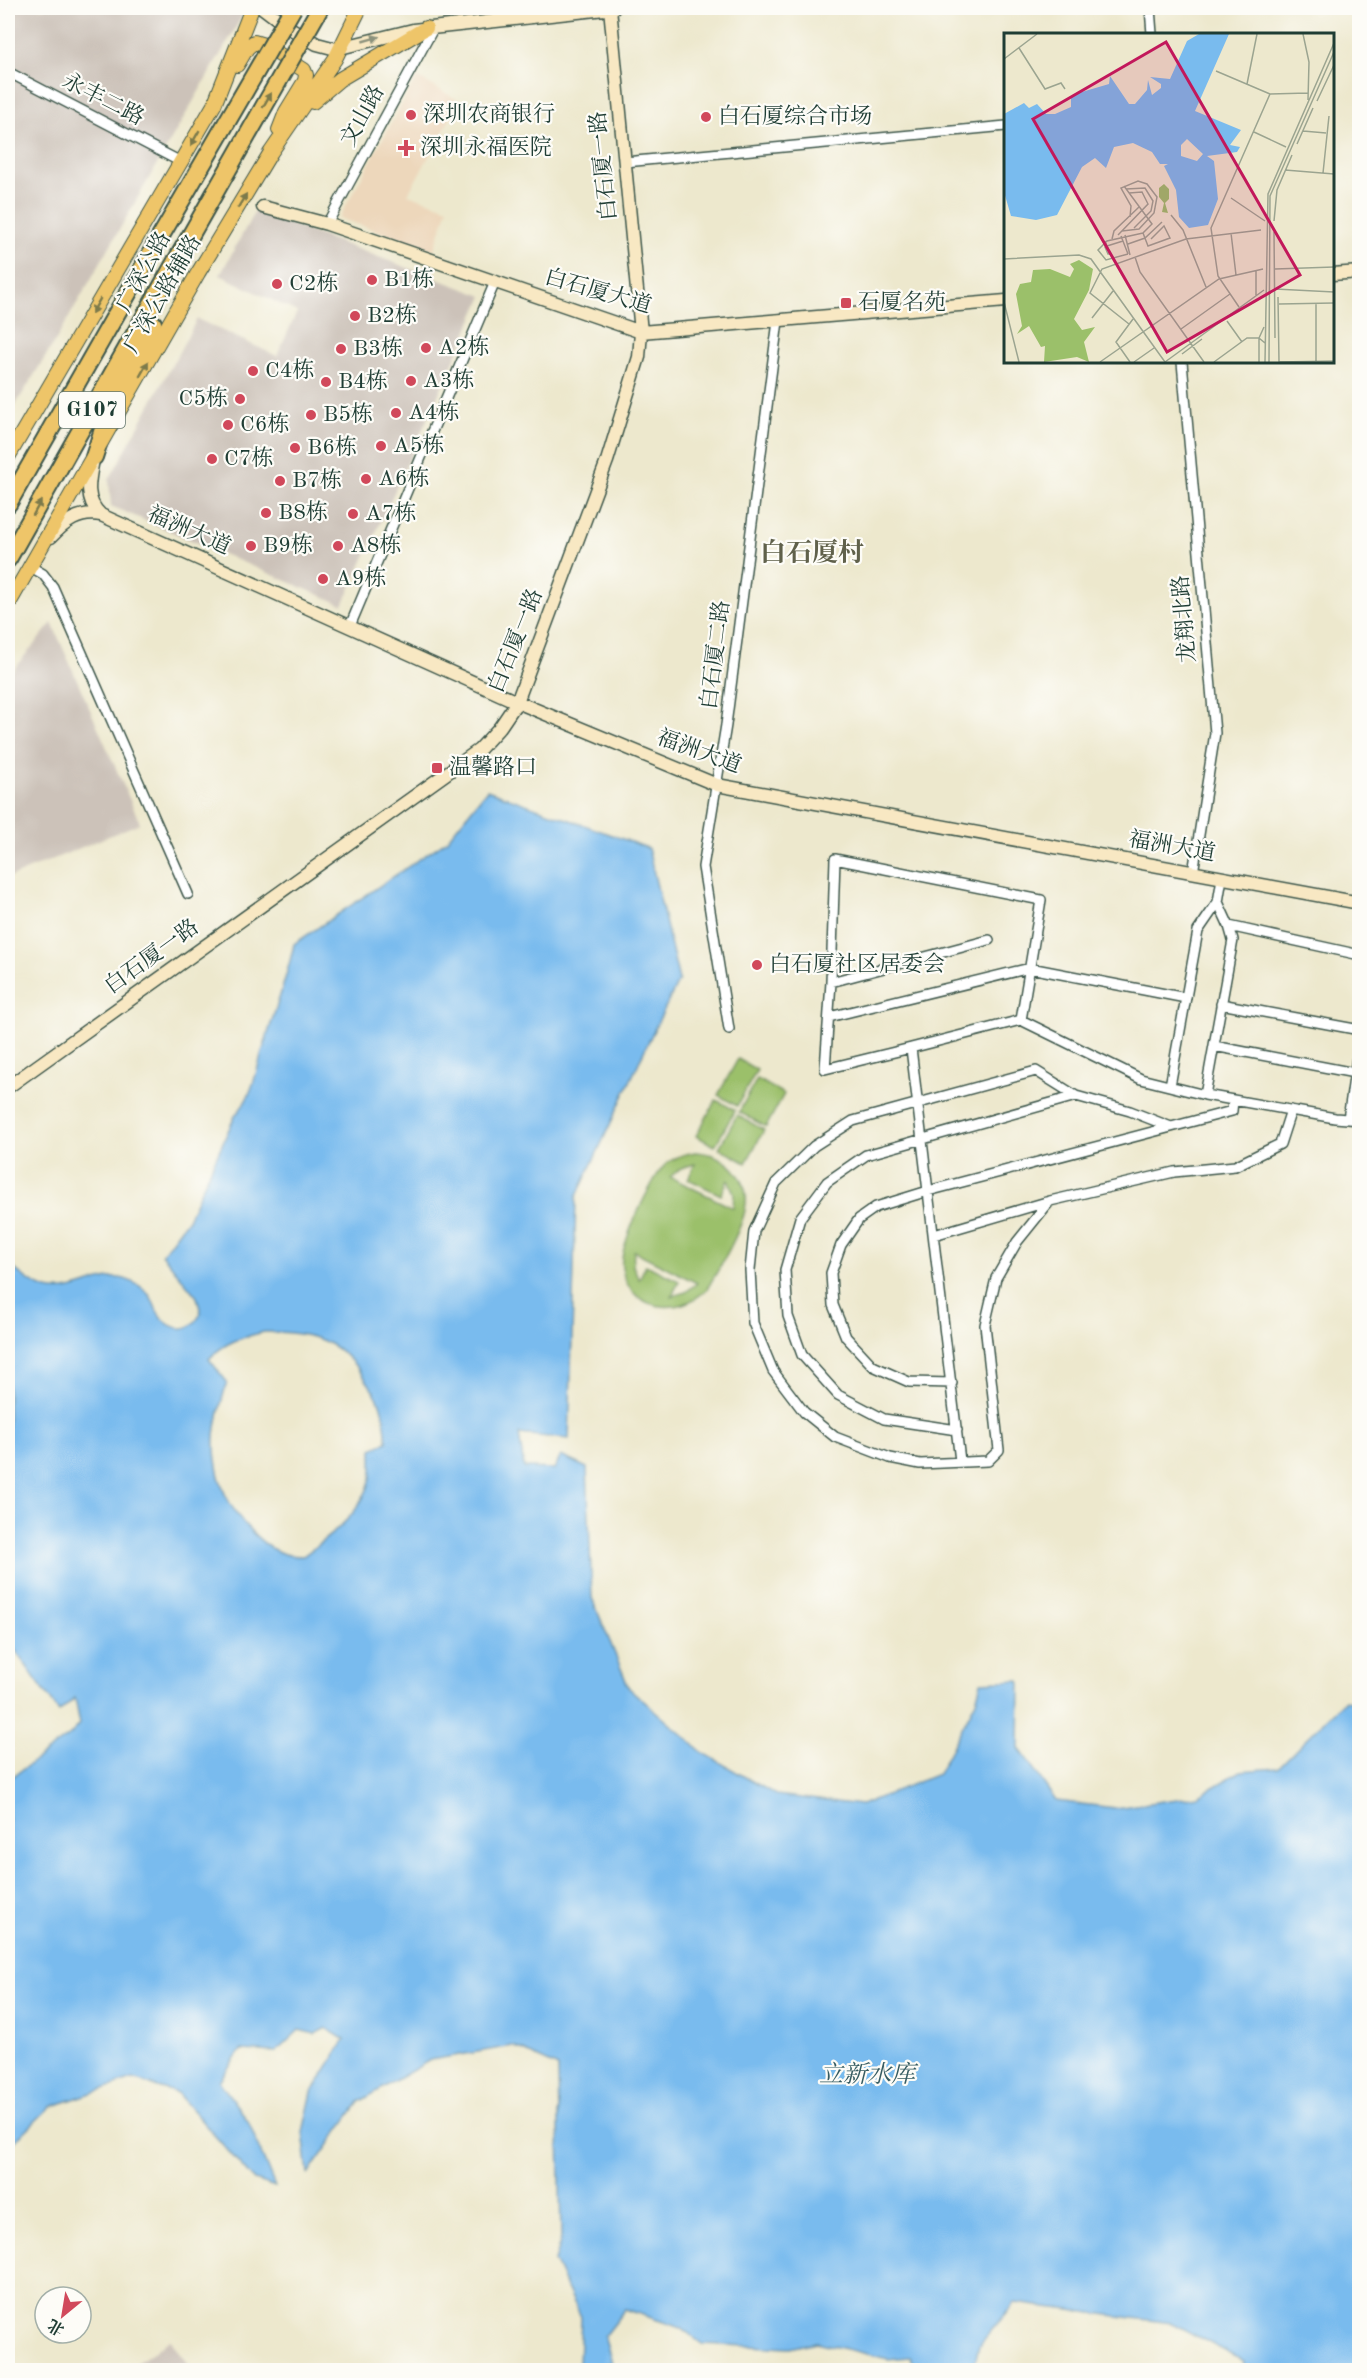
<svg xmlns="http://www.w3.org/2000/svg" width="1367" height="2378" font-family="'Old Standard TT','Noto Serif SC',serif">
<rect width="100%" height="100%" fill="#fdfcf7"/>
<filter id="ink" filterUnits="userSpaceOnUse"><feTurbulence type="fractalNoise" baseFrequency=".0167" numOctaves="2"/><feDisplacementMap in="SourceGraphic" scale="12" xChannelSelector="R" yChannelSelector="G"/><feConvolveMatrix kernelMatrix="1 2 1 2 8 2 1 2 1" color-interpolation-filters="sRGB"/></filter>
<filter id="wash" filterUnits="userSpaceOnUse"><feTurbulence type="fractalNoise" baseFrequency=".008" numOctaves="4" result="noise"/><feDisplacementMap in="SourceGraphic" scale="24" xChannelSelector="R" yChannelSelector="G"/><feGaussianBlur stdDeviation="1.35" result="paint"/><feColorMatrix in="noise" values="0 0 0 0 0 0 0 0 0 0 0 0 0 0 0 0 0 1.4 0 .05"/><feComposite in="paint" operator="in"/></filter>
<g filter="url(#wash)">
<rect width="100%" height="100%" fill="#ede8cd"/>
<path fill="#edd7bb" d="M417,77L460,101L408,194L448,208L434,250L339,218Z"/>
<path fill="#ccc2b9" d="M8,8H247L57,338L8,417Z
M255,211L483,296L343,605L111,506L109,480L197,319L277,356L297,312L220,275Z
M52,623L140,823L8,878V676Z
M170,2340L192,2370H127Z"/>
<path fill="#9bc06a" stroke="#5d7e4f" stroke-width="1.5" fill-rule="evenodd" d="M738,1059L757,1070L737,1106L718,1095Z
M757,1079L784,1094L766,1127L739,1112Z
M716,1100L735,1110L715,1146L696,1136Z
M737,1115L764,1130L746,1163L719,1148Z
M695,1152C725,1153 752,1177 745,1210C741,1231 718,1271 707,1289C679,1318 629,1311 622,1268C618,1248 651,1178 666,1164C674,1157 684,1154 695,1152ZM695,1164L688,1179L721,1195L728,1180L734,1193L733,1208L670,1177L681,1168ZM634,1252V1251L697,1283L686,1292L672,1296L679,1281L646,1265L639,1279L633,1266Z"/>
<path fill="#79bbee" stroke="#4c7c91" stroke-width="1.5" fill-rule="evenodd" d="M487,790L648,848L679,980L653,1032L576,1198L569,1439L519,1434L524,1468L554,1469L561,1456L587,1468L592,1598L629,1688L702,1752L776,1795L861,1805L938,1774L976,1701L981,1682L1020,1680L1019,1748L1056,1801L1115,1808L1198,1796L1241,1771L1278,1768L1345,1700L1359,1703V2370H1243L1244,2361L1172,2323L1015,2303L979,2345L973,2370H919L910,2357L888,2359L816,2342L791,2348L702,2344L681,2328L625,2309L604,2336L612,2363L579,2366L581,2317L554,2261L561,2239L558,2067L513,2046L430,2060L359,2102L308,2174L303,2132L312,2092L345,2040L326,2028L315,2034L299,2030L276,2052L241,2050L219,2081L248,2121L275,2187L254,2180L177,2093L133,2079L50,2107L8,2148V1780L70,1735L80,1724L75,1698L59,1712L8,1640V1264C20,1273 32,1285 47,1289C77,1297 104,1267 132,1282C139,1285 146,1290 150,1296C153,1300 154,1304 156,1309C167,1330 189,1337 201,1313L197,1297L162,1254L188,1219L235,1116C254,1095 256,1070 265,1043C275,1010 287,978 294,944L446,841ZM264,1332C312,1331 340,1340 367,1381C373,1390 380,1399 382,1410C385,1420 386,1431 387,1442L372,1449C372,1458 373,1469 371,1478C362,1514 331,1535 303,1556C297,1556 291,1556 285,1554C262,1548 236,1517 226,1496C218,1480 214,1455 215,1437C216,1418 222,1400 227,1382L209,1359C224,1342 243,1337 264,1332Z"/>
</g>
<g filter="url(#ink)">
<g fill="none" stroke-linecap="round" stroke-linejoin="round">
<g stroke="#3e574b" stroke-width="12">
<path id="street" d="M1150,8L1152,34
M8,72L181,162
M625,162L1006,126
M327,224L434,27
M1182,362L1215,733L1193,873
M31,567L43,574L53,587L188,894
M350,626L495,282
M1229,926L1360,955
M831,982L825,1069L911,1048
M1221,1004L1360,1030
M829,1017L1030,968L1186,998
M1021,1020L1141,1079L1205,1095L1335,1118L1360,1120
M729,1029L703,867L726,725L778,321
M1214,1046L1360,1074
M1170,1086L1198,931L1218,902
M1205,1095L1233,940L1229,926L1218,902L1222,878
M1348,1119L1360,1037
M1050,1201L1017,1242L996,1278L985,1325L999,1450L988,1461L920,1464L890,1458L835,1437L804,1412L773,1371L753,1323L750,1270L754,1231L776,1183L814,1146L853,1121L1036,1071L1076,1096L1130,1111L1171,1127
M934,1235L1050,1201L1174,1172L1235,1166L1280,1144L1291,1110
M952,1383L909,1382L873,1366L846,1337L833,1305L831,1273L841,1245L859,1219L876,1207L928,1191L1232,1111L1233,1100
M957,1430L884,1419L838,1395L802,1355L788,1316L785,1270L800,1218L827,1182L866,1155L1076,1096
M960,1461L911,1048L1021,1020L1041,900L835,859L831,982L989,940"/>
</g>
<g stroke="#3e574b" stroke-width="15">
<path id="secondary" d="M263,8L288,27L317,44L336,49L413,30L614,8
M263,207L327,224L641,332L1006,301
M1332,274L1360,272
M93,460C89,480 84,500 101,515
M51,537C65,522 79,511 101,515L517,702L717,785L1360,903
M8,1087L479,750L500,727L517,702L607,461L639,357L641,332L610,8"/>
</g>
<g stroke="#3e574b" stroke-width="16">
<path id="primary" d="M237,65L247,48L254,42L264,45L304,70L306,75L305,81L286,112L279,130
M313,102L340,79L426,28
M8,457L214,105L252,8
M8,605L198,273L271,152L335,59L360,8"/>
</g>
<g stroke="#3e574b" stroke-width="20">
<path id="highway" d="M94,457L113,398L153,323
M8,504L155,246
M8,559L176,261"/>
</g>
<use href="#street" stroke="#fff" stroke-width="9"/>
<use href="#secondary" stroke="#f8e8c3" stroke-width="12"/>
<use href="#primary" stroke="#eec569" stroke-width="14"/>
<use href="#highway" stroke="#eec569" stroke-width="16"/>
<g stroke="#3e574b" stroke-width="20" stroke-linecap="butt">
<path id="highway-bridge" d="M155,246L293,8
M176,261L320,8"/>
</g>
<use href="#highway-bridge" stroke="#eec569" stroke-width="16"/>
</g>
<defs><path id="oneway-solid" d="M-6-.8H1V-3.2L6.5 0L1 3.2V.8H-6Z" transform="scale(1.5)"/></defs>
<use fill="#8c927c" href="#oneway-solid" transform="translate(371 39) rotate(-16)"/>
<g fill="#7c7a4c">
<use href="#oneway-solid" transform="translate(267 100) rotate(-60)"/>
<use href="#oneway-solid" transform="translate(195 138) rotate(120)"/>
<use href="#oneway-solid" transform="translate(242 201) rotate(-59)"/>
<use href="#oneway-solid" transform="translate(96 306) rotate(120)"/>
<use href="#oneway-solid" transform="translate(144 369) rotate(-60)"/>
<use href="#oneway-solid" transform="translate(37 508) rotate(-61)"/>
</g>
</g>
<g fill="#d1495b" stroke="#fdfcf7" stroke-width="2">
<circle cx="411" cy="115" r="6"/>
<circle cx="706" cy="117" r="6"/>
<path d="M403 139h6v6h6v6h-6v6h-6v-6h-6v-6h6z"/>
<circle cx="372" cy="280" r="6"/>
<circle cx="277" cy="284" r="6"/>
<rect x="840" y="297" width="12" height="12" rx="3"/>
<circle cx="355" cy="316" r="6"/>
<circle cx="426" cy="348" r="6"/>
<circle cx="341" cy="349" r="6"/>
<circle cx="253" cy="371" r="6"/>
<circle cx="411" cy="381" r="6"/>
<circle cx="326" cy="382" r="6"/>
<circle cx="240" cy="399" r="6"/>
<circle cx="396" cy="413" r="6"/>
<circle cx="311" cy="415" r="6"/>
<circle cx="228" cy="425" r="6"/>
<circle cx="381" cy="446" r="6"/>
<circle cx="295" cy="448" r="6"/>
<circle cx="212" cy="459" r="6"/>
<circle cx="366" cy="479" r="6"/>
<circle cx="280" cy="481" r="6"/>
<circle cx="266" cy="513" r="6"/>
<circle cx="353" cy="514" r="6"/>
<circle cx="251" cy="546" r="6"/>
<circle cx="338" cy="546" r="6"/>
<circle cx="323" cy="579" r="6"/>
<rect x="431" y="762" width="12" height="12" rx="3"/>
<circle cx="757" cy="965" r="6"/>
</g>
<g text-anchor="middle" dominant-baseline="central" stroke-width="4.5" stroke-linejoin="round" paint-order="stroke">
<rect fill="#fdfcf7" stroke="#62766e" stroke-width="1.5" x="59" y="392" width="66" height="36" rx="4.5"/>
<g font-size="21" font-weight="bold" fill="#1f3d34">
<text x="92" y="410">G107</text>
</g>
<g font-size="22" fill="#1f3d34" stroke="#fdfcf7">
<text transform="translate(103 100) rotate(27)">永丰二路</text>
<text transform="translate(363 116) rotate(-61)">文山路</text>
<text transform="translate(604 166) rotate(-96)">白石厦一路</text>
<text transform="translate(144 272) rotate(-61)">广深公路</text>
<text transform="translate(598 292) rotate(16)">白石厦大道</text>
<text transform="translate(163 294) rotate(-60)">广深公路辅路</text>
<text transform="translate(189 531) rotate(24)">福洲大道</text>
<text transform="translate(1185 619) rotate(-95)">龙翔北路</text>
<text transform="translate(516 641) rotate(-68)">白石厦一路</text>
<text transform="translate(716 655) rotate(-83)">白石厦二路</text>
<text transform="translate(699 752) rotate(20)">福洲大道</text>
<text transform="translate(1172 847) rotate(10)">福洲大道</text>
<text transform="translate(152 957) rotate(-36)">白石厦一路</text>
</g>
<g font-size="22" fill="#1f3d34" stroke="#fdfcf7" text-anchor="start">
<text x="423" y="115">深圳农商银行</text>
<text x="718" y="117">白石厦综合市场</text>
<text x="420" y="148">深圳永福医院</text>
<text x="384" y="280">B1栋</text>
<text x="289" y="284">C2栋</text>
<text x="858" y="303">石厦名苑</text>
<text x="367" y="316">B2栋</text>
<text x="438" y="348">A2栋</text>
<text x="353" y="349">B3栋</text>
<text x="265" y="371">C4栋</text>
<text x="423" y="381">A3栋</text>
<text x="338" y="382">B4栋</text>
<text x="228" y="399" text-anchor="end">C5栋</text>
<text x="408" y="413">A4栋</text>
<text x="323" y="415">B5栋</text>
<text x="240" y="425">C6栋</text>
<text x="393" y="446">A5栋</text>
<text x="307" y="448">B6栋</text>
<text x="224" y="459">C7栋</text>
<text x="378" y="479">A6栋</text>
<text x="292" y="481">B7栋</text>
<text x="278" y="513">B8栋</text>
<text x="365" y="514">A7栋</text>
<text x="263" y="546">B9栋</text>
<text x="350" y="546">A8栋</text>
<text x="335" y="579">A9栋</text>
<text x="449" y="768">温馨路口</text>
<text x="769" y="965">白石厦社区居委会</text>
</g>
<g font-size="24" font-style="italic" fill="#365c62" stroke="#fdfcf7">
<text x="867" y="2076">立新水库</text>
</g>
<g font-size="26" font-weight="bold" fill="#60614b" stroke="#fdfcf7">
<text x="812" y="554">白石厦村</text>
</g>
</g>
<g transform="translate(1004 33)">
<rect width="330" height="330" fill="#ede8cd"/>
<path d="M160,151L165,156V166L161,170L164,180L158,179L160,170L155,164V155ZM75,227L89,236L85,257L70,286L78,297L91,294L80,309L85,329L73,324L40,329L41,313L37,314L25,293L13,301L18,293L12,261L16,251L27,249L29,237L46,236L48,230L46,236L66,244L70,236L66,231Z" fill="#9bc06a"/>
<path d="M195,1H225L191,78L237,97L226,112L236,114L233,119L203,123L210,128L214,166L204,192L185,195L175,184L172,157L160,133L164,131H156L148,119L129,110L110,114L102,135L91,125L78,134L53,182L32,187L7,183L0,159V81L20,70L25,75L33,71L42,81H51L67,74V64L71,61L105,51L106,43L125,71H131L143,57L144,47L148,62L157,55V51L146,44L166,46L183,8ZM183,106L199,121L193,128L177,123V112Z" fill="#79bbee" fill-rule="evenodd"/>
<path fill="none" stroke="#9ba490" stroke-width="1.5" d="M299,1L305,29L304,67M15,15L41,56L57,50L61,56M0,26L33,1M212,38L266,61M243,51L253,1M313,68L330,32M299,98L322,100M250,99L282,114M293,111L309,75M281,137L330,141M319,140L325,83M120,153L148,191L139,200L144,213L166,205L160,193L147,206M122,156L141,155L149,168L147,178L130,195M227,165L261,188M167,182L179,197L202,254M270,188L273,157L288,122M118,198L135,196L150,180L153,164L143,151L134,148L117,155L127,173L126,184M270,199L271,305M227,200L232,242M114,202L144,171L138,159L125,160M121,202L126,222M117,203L124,221M108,206L110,198L135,174M101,208L105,218L106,221H104L101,214L103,213L119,208M124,211L141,205L158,189M124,221L102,227L94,217L103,208L139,200M131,224L136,239L200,329M0,226L75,222L87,226L161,329M271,236L330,234M252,238V264M271,256L330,259M274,264L275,329M0,269L15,329M312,270V329M275,271L330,270M235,274L214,243L207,195L266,61L304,60M88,285L109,258M223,288L238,309M125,291L86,260L98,236L182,206L257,197M260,294L255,305L261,310M177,296L226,261M178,321L198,306M96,329L215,246L259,236M126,329L112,309L129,286M130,329L150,315M161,329L260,257M210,329L243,305H255V329M261,329L264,161L330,10M265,329L266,163L330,19M275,329L330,328"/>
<path fill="#c2185b" fill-opacity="0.15" stroke="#c2185b" stroke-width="3" d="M162,9L296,242L163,319L29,86Z"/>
<rect width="330" height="330" fill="none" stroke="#1f3d34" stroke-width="3"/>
</g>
<rect width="1367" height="2378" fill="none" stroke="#fdfcf7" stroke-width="30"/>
<g transform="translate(63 2315) rotate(210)"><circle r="28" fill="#fdfcf7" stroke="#a4b0a9" stroke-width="1.5"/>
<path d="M0-4.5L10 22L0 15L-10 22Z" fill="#d1495b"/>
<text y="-9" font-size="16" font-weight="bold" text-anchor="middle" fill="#1f3d34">北</text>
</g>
</svg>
